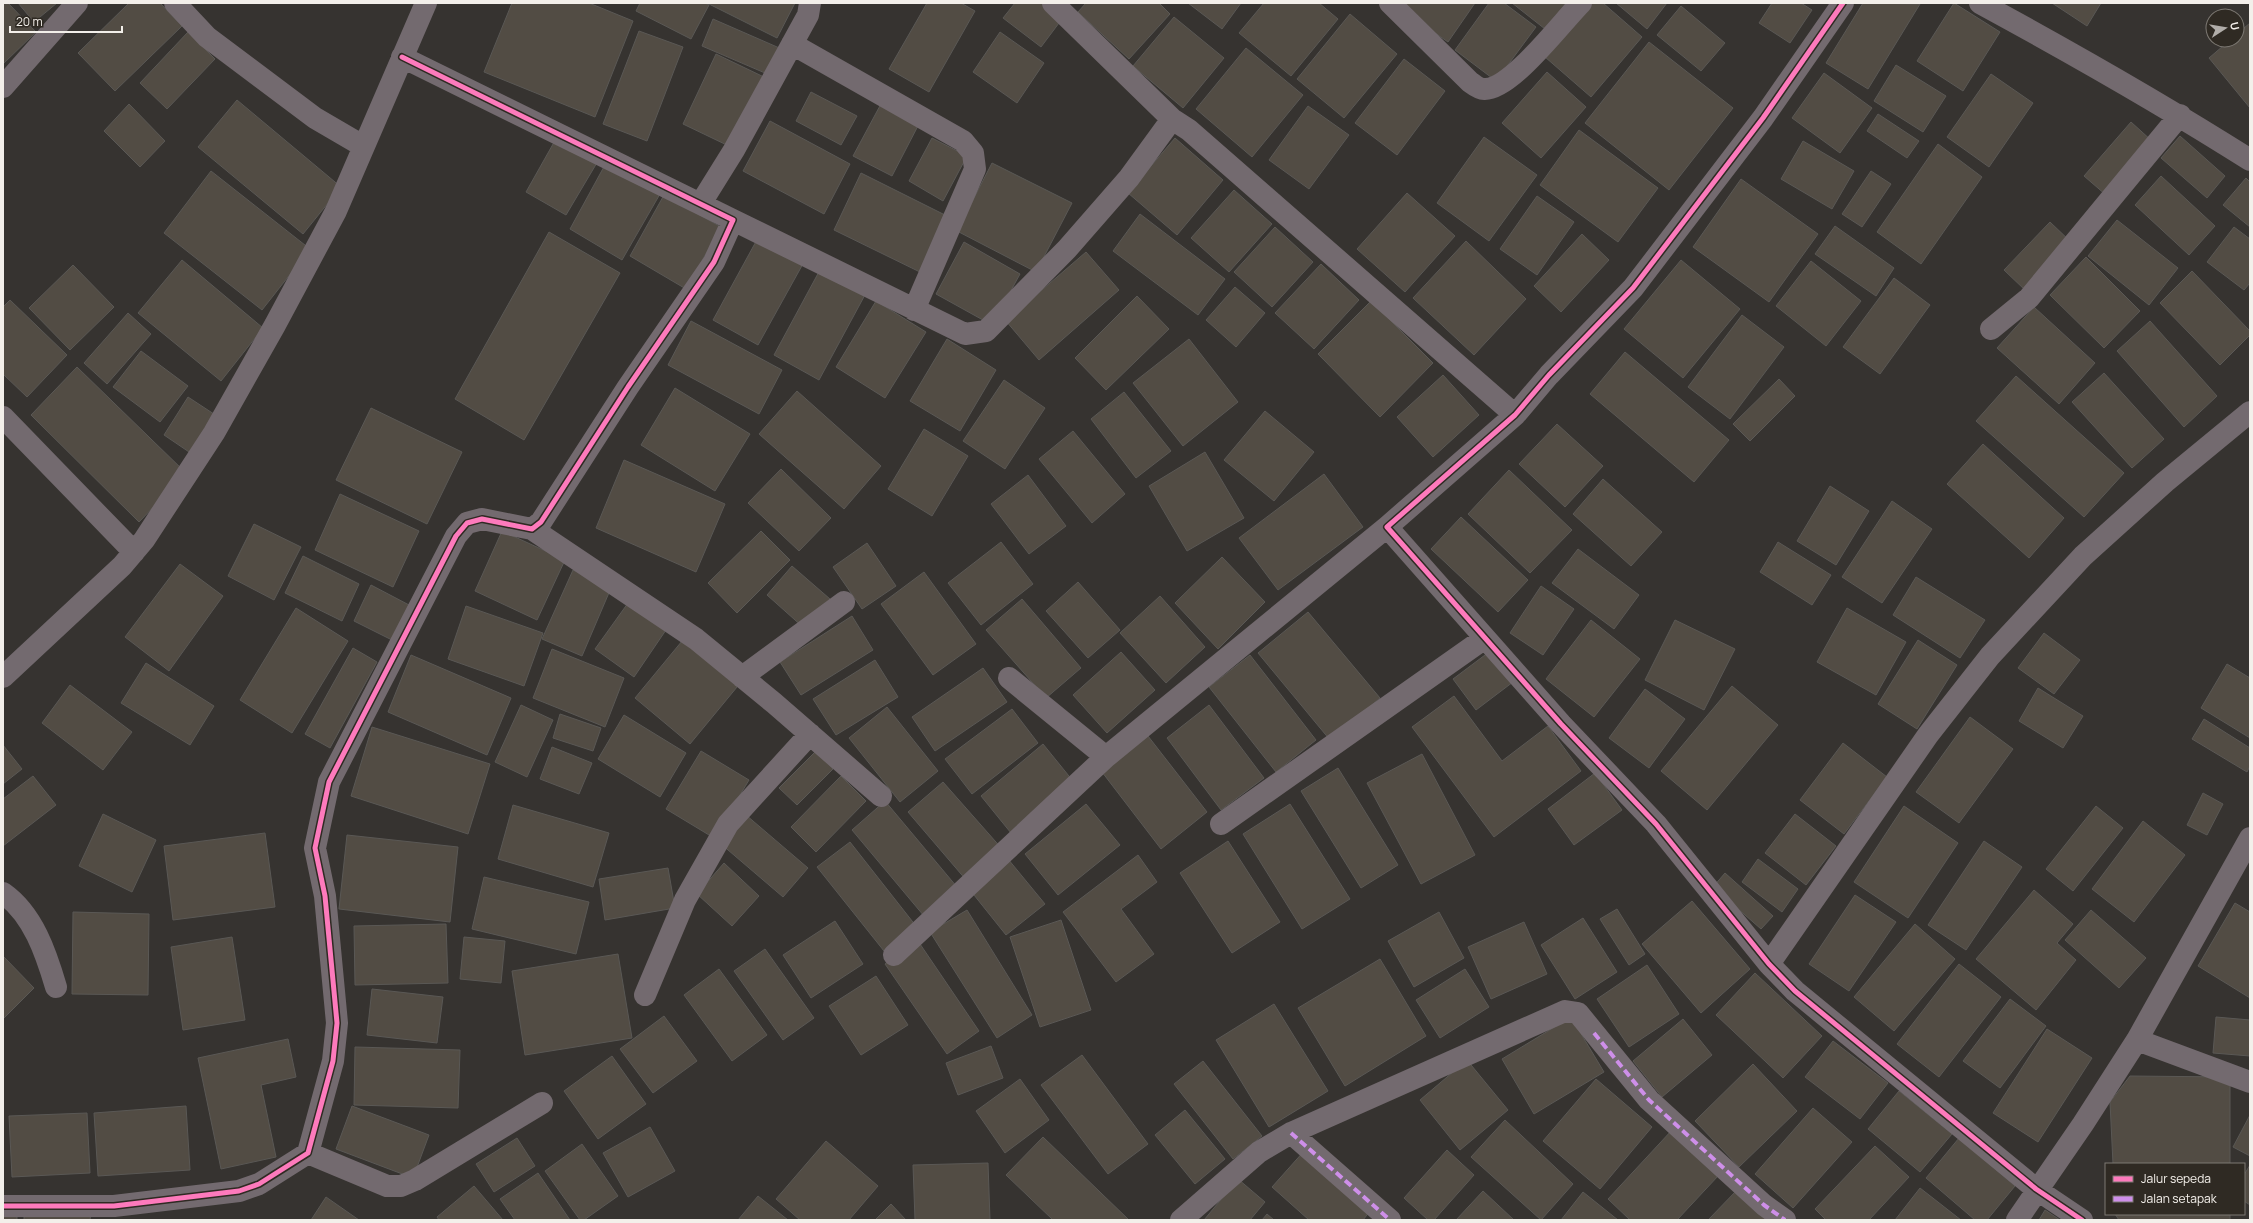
<svg xmlns="http://www.w3.org/2000/svg" width="2253" height="1223" font-family="Manrope,sans-serif">
<rect width="100%" height="100%" fill="#363330"/>
<path fill="#524c44" stroke="#5a5855" d="M3,3H8L36,32L3,64Z
M18,3H57L34,22Z
M129,3H160L182,26L115,91L78,53Z
M512,3H589L633,21L595,117L484,72Z
M640,3H705L709,5L691,39L636,11Z
M707,3H795L777,38Z
M927,3H961L975,11L929,92L889,69Z
M1015,3H1041L1062,19L1041,47L1003,18Z
M1086,3H1159L1170,14L1129,59L1078,12Z
M1188,3H1241L1222,29Z
M1264,3H1319L1338,19L1291,76L1239,33Z
M1401,3H1475L1448,42L1398,7Z
M1489,3H1504L1536,27L1496,81L1455,50Z
M1512,3H1566L1545,29Z
M1590,3H1603L1642,37L1591,97L1545,57Z
M1616,3H1667L1647,29Z
M1772,3H1801L1812,10L1790,43L1759,23Z
M1863,3L1920,4L1868,89L1826,63Z
M1954,3L2000,32L1963,91L1917,61Z
M2052,3H2101L2087,26Z
M1681,6L1725,43L1701,71L1657,35Z
M1350,14L1397,54L1344,118L1297,79Z
M1174,17L1224,58L1183,108L1133,66Z
M713,19L784,50L772,76L702,46Z
M2250,23V108L2209,58L2230,40H2237V34Z
M639,31L683,47L647,141L603,124Z
M188,32L215,59L167,109L140,83Z
M1000,32L1044,63L1017,103L973,72Z
M1649,42L1733,108L1669,190L1585,123Z
M1246,48L1303,95L1252,157L1196,109Z
M716,54L766,78L733,148L683,124Z
M1404,59L1445,91L1397,155L1355,123Z
M1896,65L1946,96L1923,132L1874,101Z
M1547,72L1586,107L1541,158L1502,123Z
M1824,73L1872,108L1840,153L1792,118Z
M1991,74L2033,103L1989,167L1947,137Z
M811,92L857,116L841,145L796,121Z
M237,100L341,187L303,234L198,147Z
M882,102L920,122L892,176L853,156Z
M129,104L165,141L140,167L104,131Z
M1308,106L1349,135L1309,189L1269,160Z
M1878,114L1919,141L1907,158L1867,131Z
M770,121L850,164L824,214L743,171Z
M2131,122L2152,141L2106,195L2084,176Z
M1579,130L1658,188L1618,242L1540,185Z
M2180,136L2225,176L2207,198L2161,158Z
M557,137L598,161L566,215L526,192Z
M1484,137L1537,175L1489,241L1437,203Z
M932,138L967,156L943,201L909,181Z
M1175,138L1223,180L1177,235L1128,193Z
M1803,141L1854,171L1832,209L1781,179Z
M1938,144L1982,177L1921,264L1877,232Z
M606,163L660,194L622,260L570,229Z
M992,163L1072,203L1036,272L957,231Z
M211,171L310,249L262,310L164,233Z
M1871,171L1891,184L1862,227L1842,214Z
M861,173L949,217L922,273L834,230Z
M2161,176L2215,226L2189,255L2135,205Z
M2246,178L2250,182V227L2223,205Z
M1741,179L1818,234L1769,302L1693,247Z
M1234,190L1272,224L1229,272L1191,238Z
M1407,193L1455,236L1405,292L1357,249Z
M664,195L721,227L686,289L630,256Z
M1537,196L1574,222L1537,275L1500,249Z
M1140,214L1225,279L1198,315L1113,251Z
M2117,220L2178,268L2149,305L2088,256Z
M2050,222L2072,243L2026,291L2004,270Z
M1835,226L1894,268L1876,296L1815,254Z
M1275,227L1313,262L1272,307L1234,272Z
M2234,227L2250,239V283L2244,290L2207,262Z
M549,232L620,273L524,440L455,399Z
M1582,234L1609,260L1561,312L1534,286Z
M759,236L804,262L758,345L713,320Z
M1466,241L1526,299L1474,355L1413,298Z
M964,242L1020,274L992,325L936,294Z
M1086,252L1119,290L1039,360L1006,321Z
M2086,257L2140,311L2104,348L2050,295Z
M182,260L263,328L221,381L138,313Z
M1681,260L1740,309L1683,378L1624,329Z
M1811,261L1861,301L1826,346L1776,306Z
M1321,264L1359,300L1314,349L1275,313Z
M73,265L114,307L70,350L29,308Z
M821,268L866,293L819,380L774,355Z
M2192,271L2250,331V335L2220,365L2160,303Z
M1894,278L1930,305L1880,374L1843,347Z
M1235,287L1265,313L1236,347L1206,320Z
M1137,296L1169,329L1106,390L1075,358Z
M10,300L67,355L27,397L3,374V307Z
M876,301L926,332L885,398L836,367Z
M1371,301L1433,363L1380,417L1318,354Z
M2034,307L2095,363L2059,404L1997,348Z
M128,313L151,334L107,384L84,363Z
M1742,315L1784,347L1730,419L1688,387Z
M691,321L782,370L759,414L668,365Z
M2150,321L2217,396L2184,427L2117,351Z
M947,339L996,370L960,431L910,401Z
M1189,339L1238,402L1183,446L1133,383Z
M141,351L188,386L160,422L113,387Z
M1625,352L1729,440L1694,482L1590,394Z
M77,367L186,473L139,522L31,415Z
M2104,373L2164,439L2132,468L2072,402Z
M1443,375L1479,415L1433,457L1397,417Z
M2016,376L2124,473L2084,517L1976,421Z
M1779,379L1795,396L1750,441L1733,424Z
M1004,380L1045,408L1005,469L963,441Z
M675,388L750,434L715,491L641,445Z
M797,391L881,466L844,509L759,434Z
M1124,392L1171,451L1136,478L1091,419Z
M188,397L220,418L195,456L164,435Z
M371,408L462,452L427,524L336,480Z
M1265,411L1314,452L1274,501L1224,460Z
M1557,424L1603,466L1565,507L1519,464Z
M924,429L968,456L932,516L888,489Z
M1073,431L1125,494L1092,523L1039,459Z
M1983,444L2064,518L2029,558L1947,484Z
M1205,452L1244,518L1187,551L1149,486Z
M624,460L725,504L696,572L596,528Z
M781,469L831,518L799,551L748,503Z
M1509,470L1572,530L1530,573L1468,514Z
M1324,474L1363,527L1278,590L1239,538Z
M1028,475L1066,526L1029,554L991,504Z
M1603,479L1662,532L1631,566L1573,514Z
M1830,486L1869,511L1836,565L1797,541Z
M340,494L419,531L393,587L315,550Z
M1892,501L1932,529L1882,603L1842,577Z
M1461,517L1528,580L1498,612L1431,549Z
M254,524L301,547L274,600L228,576Z
M502,531L565,560L537,620L475,591Z
M761,531L790,560L737,613L708,583Z
M1001,542L1033,584L981,625L948,583Z
M1778,542L1831,575L1812,605L1760,572Z
M867,543L896,586L862,609L833,567Z
M1578,549L1639,595L1614,629L1552,583Z
M303,556L359,584L342,621L285,593Z
M1222,557L1265,602L1218,649L1175,603Z
M180,564L223,596L169,671L125,637Z
M792,566L830,599L804,628L767,595Z
M573,570L611,588L582,656L542,639Z
M924,572L976,644L933,675L881,604Z
M1916,577L1985,620L1960,658L1893,615Z
M1078,582L1120,630L1088,658L1046,611Z
M371,585L411,606L394,641L354,621Z
M1541,586L1574,609L1543,655L1510,633Z
M1160,596L1205,647L1166,683L1120,633Z
M1022,599L1081,668L1046,698L986,630Z
M628,603L666,630L634,677L595,649Z
M466,606L543,633L524,686L448,659Z
M296,608L348,641L292,733L240,700Z
M1847,608L1906,642L1876,695L1817,662Z
M1308,612L1380,698L1330,740L1258,653Z
M852,616L873,650L801,695L780,662Z
M1591,620L1640,659L1594,717L1546,679Z
M1675,620L1735,649L1704,710L1645,680Z
M2044,633L2080,660L2054,694L2018,668Z
M687,635L742,681L690,744L635,698Z
M1918,640L1957,665L1917,729L1878,704Z
M353,648L377,662L330,748L305,734Z
M552,649L624,678L605,727L533,698Z
M1121,652L1155,690L1107,733L1073,695Z
M1489,652L1513,682L1476,710L1453,679Z
M411,655L511,698L487,755L388,712Z
M1250,655L1316,740L1276,772L1209,687Z
M875,660L898,697L836,735L813,699Z
M146,663L214,706L190,745L121,703Z
M2227,664L2250,678V738L2201,708Z
M983,668L1007,702L935,751L912,717Z
M70,685L132,732L103,770L42,723Z
M1732,686L1778,725L1707,810L1661,771Z
M2038,688L2083,716L2063,748L2019,721Z
M1645,689L1685,719L1649,768L1609,738Z
M1454,696L1502,761L1548,726L1581,771L1494,837L1412,727Z
M521,705L553,720L527,777L495,762Z
M1209,705L1264,778L1221,810L1167,738Z
M887,707L938,771L900,802L849,738Z
M1012,709L1038,743L972,794L945,759Z
M560,714L601,728L593,751L553,738Z
M624,715L686,753L660,797L598,759Z
M1970,717L2013,749L1959,823L1916,792Z
M2204,719L2250,748V766L2247,772L2192,739Z
M372,727L490,764L468,834L351,796Z
M1148,736L1207,812L1161,849L1102,772Z
M1843,743L1887,777L1844,834L1800,800Z
M1043,744L1073,781L1011,833L981,796Z
M3,745L22,769L3,784Z
M552,747L592,763L579,794L540,779Z
M701,751L749,780L714,838L666,809Z
M816,751L833,769L797,805L779,788Z
M1422,754L1475,855L1421,884L1367,783Z
M1338,768L1398,865L1361,888L1301,791Z
M1595,773L1622,810L1574,845L1548,809Z
M33,776L56,805L3,846V799Z
M841,776L866,801L816,852L791,827Z
M943,782L1003,850L967,881L908,812Z
M2203,793L2223,804L2207,835L2187,825Z
M885,801L957,887L924,916L852,830Z
M1086,804L1120,845L1058,895L1025,854Z
M1290,804L1350,899L1302,929L1243,834Z
M513,805L609,833L593,887L498,859Z
M1904,806L1958,843L1908,918L1854,882Z
M2096,806L2123,828L2073,891L2046,869Z
M103,814L156,840L132,892L79,866Z
M1795,814L1836,846L1806,885L1765,853Z
M746,815L808,868L783,897L721,844Z
M2143,821L2185,855L2134,922L2092,889Z
M265,833L275,907L173,920L164,846Z
M347,835L458,847L450,922L339,909Z
M1228,841L1280,922L1232,953L1180,873Z
M1984,841L2022,867L1966,950L1928,925Z
M850,842L916,926L884,951L817,867Z
M1138,855L1157,882L1121,909L1154,954L1116,982L1063,912Z
M1008,859L1045,904L1006,935L970,890Z
M1758,859L1798,889L1782,912L1742,882Z
M724,863L759,896L732,926L697,894Z
M668,868L675,908L605,920L599,879Z
M1725,873L1773,916L1761,929L1713,887Z
M484,877L589,902L576,954L472,929Z
M2034,890L2073,924L2057,943L2076,960L2036,1010L1976,959Z
M1855,895L1896,922L1849,991L1809,964Z
M1692,901L1750,969L1701,1013L1642,944Z
M2235,903L2250,912V998L2198,966Z
M1617,909L1645,954L1629,965L1600,919Z
M967,910L1032,1015L997,1038L930,932Z
M2091,910L2146,958L2119,988L2065,940Z
M73,912L149,914L148,995L72,994Z
M1439,912L1464,958L1414,987L1388,941Z
M1583,918L1617,972L1575,999L1541,945Z
M1061,920L1091,1010L1040,1027L1010,937Z
M835,921L863,964L811,998L783,955Z
M1524,922L1547,974L1491,999L1468,947Z
M446,924L448,983L355,985L354,926Z
M1915,924L1955,959L1894,1031L1854,997Z
M232,937L245,1020L183,1030L171,947Z
M464,937L505,941L501,983L460,979Z
M918,941L979,1031L947,1054L885,964Z
M765,949L814,1018L783,1040L734,971Z
M618,954L632,1038L525,1055L512,971Z
M3,956L34,988L3,1019Z
M1380,959L1426,1036L1345,1086L1298,1008Z
M1959,964L2001,997L1939,1077L1897,1044Z
M1647,965L1679,1014L1629,1047L1597,999Z
M719,969L767,1035L732,1061L684,995Z
M1465,969L1489,1007L1440,1038L1416,1000Z
M1755,973L1822,1036L1783,1078L1716,1015Z
M876,976L908,1025L861,1055L829,1006Z
M372,989L443,997L437,1043L367,1035Z
M2010,999L2046,1026L2000,1088L1963,1061Z
M1274,1004L1328,1091L1269,1127L1216,1040Z
M664,1016L697,1061L653,1093L620,1049Z
M1571,1017L1604,1072L1534,1114L1502,1059Z
M2216,1017L2250,1020V1056L2213,1053Z
M1683,1019L1712,1055L1662,1097L1633,1061Z
M2047,1029L2092,1058L2038,1142L1993,1113Z
M288,1039L296,1077L261,1085L276,1157L221,1169L198,1058Z
M1833,1041L1888,1083L1860,1119L1805,1077Z
M991,1046L1003,1078L958,1095L946,1063Z
M355,1047L460,1050L458,1108L354,1105Z
M1082,1055L1148,1144L1108,1174L1041,1085Z
M612,1056L646,1104L598,1139L564,1091Z
M1467,1060L1508,1110L1460,1150L1420,1100Z
M1203,1061L1262,1136L1233,1159L1174,1084Z
M1753,1064L1797,1111L1739,1167L1695,1121Z
M2130,1076L2230,1077V1164H2113L2110,1102Z
M1020,1079L1049,1120L1005,1153L976,1111Z
M1596,1079L1652,1127L1600,1189L1543,1141Z
M1899,1091L1952,1134L1920,1172L1868,1129Z
M186,1106L190,1170L98,1176L94,1113Z
M352,1106L429,1135L413,1178L336,1149Z
M1813,1108L1852,1142L1793,1208L1755,1174Z
M1185,1110L1225,1159L1195,1184L1155,1135Z
M87,1113L90,1173L12,1177L9,1116Z
M2250,1115V1156L2233,1147Z
M1505,1120L1573,1184L1541,1220L1471,1157Z
M650,1127L675,1171L628,1197L603,1153Z
M1672,1130L1719,1175L1677,1220H1630L1608,1199Z
M1043,1137L1129,1220H1053L1006,1175Z
M517,1138L535,1166L494,1192L476,1164Z
M1959,1138L2015,1186L1987,1220H1975L1926,1178Z
M826,1141L878,1186L849,1220H800L776,1199Z
M582,1144L618,1196L584,1220H580L545,1171Z
M1875,1146L1909,1177L1869,1220H1826L1815,1209Z
M1305,1150L1371,1210L1363,1220H1309L1272,1187Z
M1447,1150L1474,1175L1434,1220H1428L1404,1198Z
M988,1163L990,1220H915L913,1165Z
M2250,1165V1205L2244,1201V1175Z
M538,1173L570,1220H515L500,1199Z
M1238,1179L1265,1202L1250,1220H1204Z
M474,1186L503,1220H439L437,1217Z
M1920,1188L1961,1220H1895Z
M1738,1189L1766,1220H1708Z
M1483,1191L1514,1220H1456Z
M1583,1192L1618,1220H1561Z
M758,1196L788,1220H738Z
M326,1197L359,1220H311Z
M891,1204L906,1220H875Z
M24,1210L91,1212L90,1220H24Z
M2045,1210L2060,1220H2039Z
M3,1211L17,1212V1220H3Z
M1267,1214L1274,1220H1262Z
M2115,1214H2230V1220H2119Z"/>
<g fill="none" stroke-linecap="round" stroke-linejoin="round">
<path stroke="#736a6f" stroke-width="22" d="M175,3L207,37L315,118L363,146
M1053,3L1172,119
M1390,3L1470,82C1474,85 1479,89 1484,89C1510,91 1562,22 1581,3
M1843,3L1763,118L1633,288L1549,375L1515,415L1387,527L1561,724L1656,824L1769,964L1795,991L2036,1189L2082,1220
M1980,3C2072,53 2162,104 2250,160
M792,44L963,141L973,153L975,169L914,310
M3,87L77,3
M701,203L734,150L808,15L810,3
M733,220L965,334L986,331L1067,249L1129,178L1172,119L1189,130L1515,415
M1991,329L2029,298L2180,115
M3,417L134,552
M532,529L696,639L774,703L881,796
M3,677L122,566L144,540L214,433L275,325L336,211L426,3
M742,677L844,602
M1009,678L1106,757L1387,527
M1221,824L1485,638
M3,893C33,914 46,953 56,987
M894,955L1106,757
M1769,964L1928,735L1990,656L2083,556L2165,482L2250,412
M645,995L685,900L728,824L810,734
M2137,1040L2250,1082
M1291,1133L1390,1220
M308,1153L387,1186H401L415,1180L542,1103
M3,1206H114L239,1191L259,1184L308,1153L333,1061L337,1023L325,896L315,848L329,782L456,536L467,523L482,519L532,529L541,522L628,387L714,262L733,220L402,57
M1181,1220L1259,1152L1291,1133L1565,1011L1578,1013L1649,1100L1764,1205L1785,1220
M2017,1220L2083,1124L2137,1040L2250,838"/>
<path stroke="#ce8fe9" stroke-width="4" stroke-dasharray="8 4" stroke-linecap="butt" d="M1594,1033L1649,1100L1764,1205L1785,1220
M1291,1133L1390,1220"/>
<g stroke="#2f2a23" stroke-width="8">
<path id="cycleway" d="M1843,3L1763,118L1633,288L1549,375L1515,415L1387,527L1561,724L1656,824L1769,964L1795,991L2036,1189L2082,1220
M3,1206H114L239,1191L259,1184L308,1153L333,1061L337,1023L325,896L315,848L329,782L456,536L467,523L482,519L532,529L541,522L628,387L714,262L733,220L402,57"/>
</g>
<use href="#cycleway" stroke="#fd7abc" stroke-width="5"/>
</g>
<rect width="2253" height="1223" fill="none" stroke="#f3efea" stroke-width="8"/>
<rect x="2105" y="1163" width="140" height="52" fill="#2f2a23" stroke="#7d7973"/>
<rect x="2113" y="1176" width="20" height="6" fill="#fd7abc" stroke="#7d7973"/>
<text x="2141" y="1183" font-size="12" fill="#f3efea">Jalur sepeda</text>
<rect x="2113" y="1196" width="20" height="6" fill="#ce8fe9" stroke="#7d7973"/>
<text x="2141" y="1203" font-size="12" fill="#f3efea">Jalan setapak</text>
<g transform="translate(2225 28) rotate(78)"><circle r="19" fill="#2f2a23" stroke="#7d7973"/>
<path d="M0-3L7 15L0 10L-7 15Z" fill="#b1ada9"/>
<text y="-6" font-size="11" font-weight="bold" text-anchor="middle" fill="#f3efea">U</text>
</g>
<path d="M10 26v6h112v-6" fill="none" stroke="#f3efea" stroke-width="2"/>
<text x="16" y="26" font-size="12" fill="#f3efea" stroke="#2f2a23" stroke-width="3" paint-order="stroke">20 m</text>
</svg>
